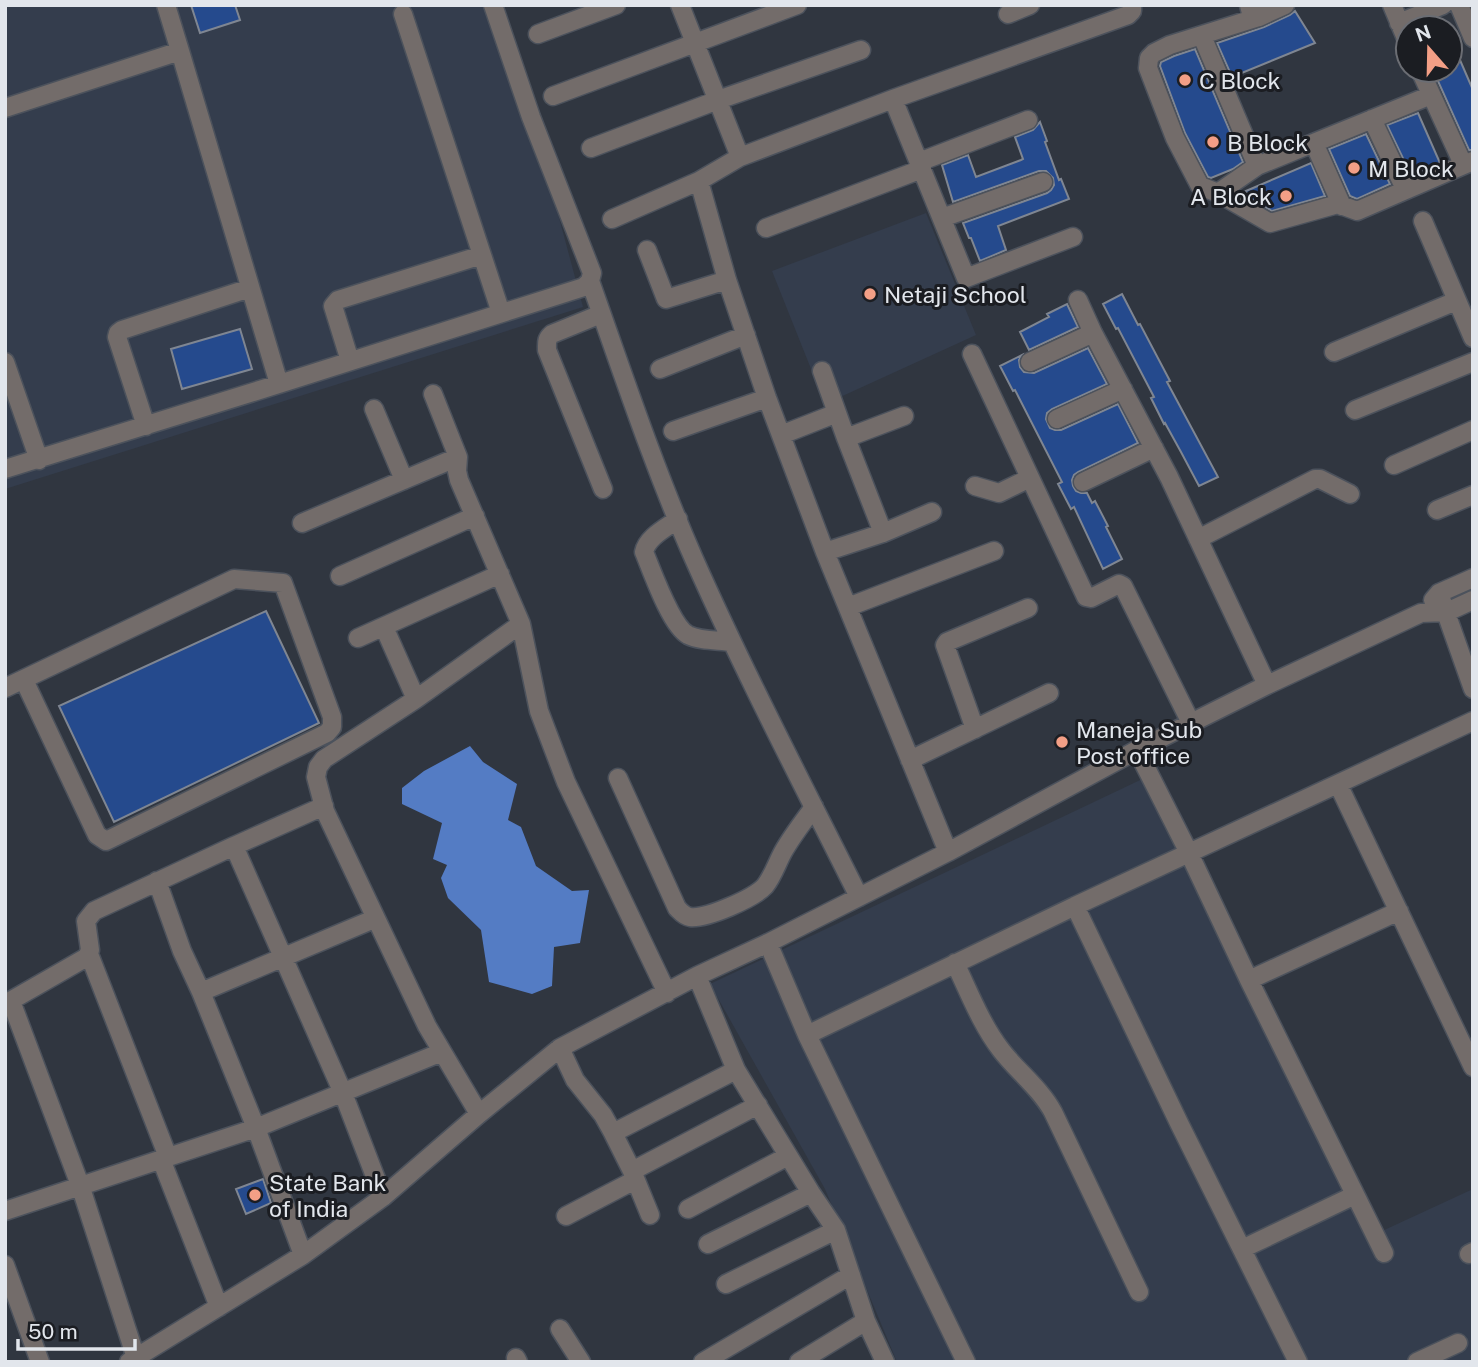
<svg xmlns="http://www.w3.org/2000/svg" width="1478" height="1367" font-family="'Public Sans',sans-serif">
<rect width="100%" height="100%" fill="#303640"/>
<path fill="#343d4d" d="M5,5H502L583,307L5,489Z
M926,213L976,335L825,404L772,271Z
M1155,773L1380,1232L1473,1189V1362H897L825,1189L710,984Z"/>
<path fill="#547cc4" d="M470,746L483,762L517,784L508,820L521,827L536,866L572,891L589,890L580,943L554,947L552,986L532,994L489,982L481,930L448,898L441,878L447,865L433,859L442,823L402,804V788L424,771Z"/>
<path fill="#254a8d" stroke="#7f8692" stroke-width="2" d="M191,5H235L240,20L200,33Z
M1295,11L1315,43L1232,77L1217,43L1264,27L1290,15Z
M1450,37L1473,90V150H1469L1433,70H1450Z
M1195,49L1243,162L1233,169L1211,178L1208,177L1185,133L1160,66L1161,62L1174,56Z
M1418,113L1440,163L1411,175L1387,125Z
M1040,122L1047,141L1045,142L1059,180L1061,179L1069,199L998,226L1006,250L980,261L971,238H969L963,223L1047,193L1051,190L1054,185L1053,178L1046,171H1039L953,202L942,165L968,155L976,177L1021,160L1023,159L1015,137L1033,130Z
M1366,134L1390,184L1357,199L1350,196L1329,149Z
M1311,163L1325,196L1272,211L1253,200L1246,191Z
M1122,294L1138,325L1140,324L1170,381L1167,382L1218,477L1199,486L1181,452L1165,423L1164,424L1151,398L1154,397L1118,328L1116,329L1103,304Z
M1067,304L1078,327L1029,350L1020,332L1049,317L1047,314Z
M240,329L252,369L182,389L171,349Z
M1088,348L1107,384L1052,409L1047,413L1046,419L1050,428L1055,430H1061L1118,404L1138,443L1078,472L1074,475L1072,480L1073,486L1076,491L1081,493H1087L1092,503L1095,501L1108,526L1106,527L1122,559L1103,569L1074,507L1071,509L1058,484L1062,482L1015,390L1013,391L1000,366L1022,355L1019,360L1020,367L1024,372L1034,373Z
M266,611L319,723L114,822L59,706Z
M263,1179L271,1203L246,1214L236,1189Z"/>
<g fill="none" stroke-linecap="round" stroke-linejoin="round">
<g stroke="#4c525c" stroke-width="21">
<path id="minor" d="M1249,5L1251,13L1259,17L1170,45L1154,53L1149,58L1148,68L1175,138L1200,186L1218,193L1270,223L1338,204L1357,211L1473,161
M1392,5L1408,43
M1459,5L1473,38
M1008,14L1030,5
M1259,17L1285,5
M1399,23L1443,5
M538,34L616,5
M1202,36L1257,166L1218,193
M1420,70L1463,164
M553,96L797,5
M893,99L966,278L1073,237
M5,108L180,51L166,5
M1372,119L1405,189
M1314,143L1342,206
M591,148L718,100L861,50
M740,157L893,99L1128,15L1132,11V5
M919,162L1028,120
M1257,166L1424,98
M699,181L727,280L767,398L825,552L948,852
M942,218L1043,182
M612,219L699,181L740,157L680,5
M1423,221L1473,338
M766,228L922,169
M647,250L666,299L727,280
M482,255L501,313
M590,281C623,374 654,468 694,559C745,674 803,785 859,897
M1078,300L1093,333L1169,477L1267,685
M601,314L552,334C546,339 547,343 547,350L603,489
M1334,352L1456,301
M972,354L1086,597L1091,598L1119,584L1123,586L1191,723
M350,361L333,306L338,300L482,255L403,14
M5,362L39,460
M1030,362L1093,333
M660,369L746,335
M822,371L846,438
M279,384L584,287L590,281L592,273L531,117L493,5
M433,394L458,457L457,471L459,480L521,624
M374,409L404,480
M1355,410L1473,362
M1057,419L1123,389
M146,426L117,337L118,333L122,330L250,288
M673,431L767,398
M781,435L837,413
M1394,465L1473,430
M5,469L279,384L180,51
M1083,482L1154,448
M975,486L999,493L1030,478
M1437,510L1473,495
M678,519C666,528 647,537 644,552C652,571 671,626 688,635C700,641 718,640 732,642
M302,523L458,457
M883,533L846,438L904,416
M1198,539L1315,479H1320L1350,494
M825,552L883,533L932,512
M340,576L475,516
M1439,593L1473,689
M1433,600L1439,593L1473,578
M848,607L994,551
M388,636L416,699
M358,638L500,574
M5,688L234,579L283,583L332,717V727L327,733L106,841L97,835L24,680
M975,729L945,645L947,642L1028,608
M1137,750L1189,853L1249,980L1384,1253
M910,760L1049,693
M618,778L677,908C681,912 684,916 690,917C707,919 754,898 765,886C773,876 777,863 783,852C792,836 803,822 814,807
M1338,784L1473,1067
M324,806L234,846L343,1093L383,1197
M157,881L182,951L201,992
M1075,906L1473,721
M768,943L807,1035L966,1362
M89,954L168,1157
M955,963C969,992 981,1024 1001,1050C1017,1071 1040,1088 1053,1112L1139,1292
M697,976L736,1070L811,1193L836,1230L866,1321L885,1362
M1249,980L1399,911
M11,1001L80,1185L136,1358
M5,1004L87,957L90,950L86,921L94,911L234,846
M807,1035L1075,906L1179,1123L1298,1362
M560,1048L575,1080L603,1115L613,1133L632,1171L650,1215
M479,1114L427,1026L325,811L316,777L318,767L324,759L416,699L521,624L539,711L566,782L667,993
M613,1133L736,1070
M161,1159L219,1307
M632,1171L758,1105
M688,1209L788,1156
M5,1211L256,1128L442,1052
M566,1216L635,1180
M708,1244L811,1193
M1242,1249L1355,1195
M1469,1254L1473,1252
M303,1255L256,1128L201,992L374,919
M5,1265L40,1362
M726,1284L836,1230
M560,1329L581,1362
M516,1358L518,1362
M129,1362L303,1255L383,1197L479,1114L560,1048L697,976L768,943L948,852L1137,750L1267,685L1421,613L1447,612L1473,600
M703,1362L851,1275
M799,1362L866,1321
M1417,1362L1458,1343"/>
</g>
<use href="#minor" stroke="#736c6a" stroke-width="18"/>
</g>
<g fill="#f39f86" stroke="#1b1d22" stroke-width="2.5">
<circle cx="1185" cy="80" r="7"/>
<circle cx="1213" cy="142" r="7"/>
<circle cx="1354" cy="168" r="7"/>
<circle cx="1286" cy="196" r="7"/>
<circle cx="870" cy="294" r="7"/>
<circle cx="1062" cy="742" r="7"/>
<circle cx="255" cy="1195" r="7"/>
</g>
<g text-anchor="middle" dominant-baseline="central" stroke-width="6" stroke-linejoin="round" paint-order="stroke">
<g font-size="23" fill="#e2e6ec" stroke="#1b1d22" text-anchor="start">
<text x="1199" y="80">C Block</text>
<text x="1227" y="142">B Block</text>
<text x="1368" y="168">M Block</text>
<text x="1272" y="196" text-anchor="end">A Block</text>
<text x="884" y="294">Netaji School</text>
<text x="1076" y="729">Maneja Sub<tspan x="1076" dy="26">Post office</tspan></text>
<text x="269" y="1182">State Bank<tspan x="269" dy="26">of India</tspan></text>
</g>
</g>
<rect width="1478" height="1367" fill="none" stroke="#e2e6ec" stroke-width="14"/>
<g transform="translate(1429 49) rotate(340)"><circle r="33" fill="#1b1d22" stroke="#6b6d73" stroke-width="2"/>
<path d="M0-5L12 26L0 18L-12 26Z" fill="#f39f86"/>
<text y="-10" font-size="19" font-weight="bold" text-anchor="middle" fill="#e2e6ec">N</text>
</g>
<path d="M18 1339v10h117v-10" fill="none" stroke="#e2e6ec" stroke-width="3.5"/>
<text x="28" y="1339" font-size="21" fill="#e2e6ec" stroke="#1b1d22" stroke-width="5" paint-order="stroke">50 m</text>
</svg>
